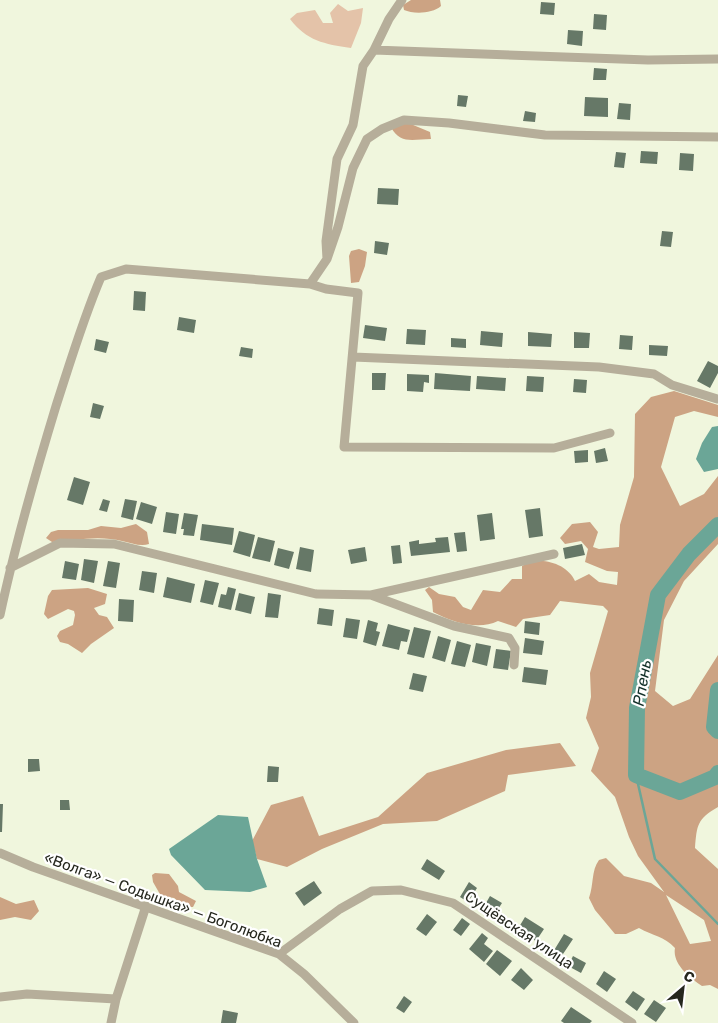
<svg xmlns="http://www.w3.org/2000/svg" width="718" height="1023" font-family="Rubik,sans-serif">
<rect width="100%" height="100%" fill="#f0f6dd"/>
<path fill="#e4c3a9" d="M338,4L348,11L363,8L361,23L351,48C324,44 307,41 290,19L297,13L315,10L323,23H333L330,13Z"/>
<path fill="#cca383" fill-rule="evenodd" d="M411,0H440L441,6C432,14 413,14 404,10L403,5Z
M406,122L430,132L431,139C414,139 400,145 391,127Z
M359,249L367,252L365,266L359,282L351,283L349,256L351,251Z
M674,391L718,405V417L694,411L675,417L661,467L680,506L704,494L718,476V544L684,581L664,620L655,691L673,706L690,699L718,655V807C697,819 697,825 695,848L718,869V989L710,985L702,986C690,978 672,964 675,948C664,936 653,936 639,928L626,934H615L595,910L589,898C594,884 591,871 599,860L606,858L624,876L651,883L664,892L638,856L629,837L615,797L591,771L599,748L586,718L591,697L590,673L608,611L603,606L560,601L550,615L523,619L516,627L498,621C478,631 452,622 433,612L432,600L425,590L429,587L439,594L455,597L463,607L471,610L483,590L500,592L512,579H522V566C539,555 567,563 575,581L589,574L599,582L617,585L618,572L607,571L585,562L588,549L581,541L565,544L560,538L572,524L590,522L598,532L593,547L599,549L619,547L620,525L634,477L635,414L651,397ZM666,895L704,920L711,941L690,944Z
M136,524L147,532L149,544C141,547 131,543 122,541C100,535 75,540 52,542L46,538L51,532L58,530H88L101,526L121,528Z
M88,588L107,594L105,604L94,608L99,615L107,617L114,628L91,644L82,653L68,644L60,642L57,636L60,631L73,625L75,615L74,611L68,609L48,619L44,614L48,596L52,590Z
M560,743L576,766L508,775L505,791L437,821L383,824L322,849L287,867L257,859L252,841L271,805L303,796L319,836L378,817L427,773L506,750Z
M155,873L169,874L178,886L179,892L196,901L193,907H186L174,898L161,896L153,882L152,875Z
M0,897L16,904L34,900L39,911L31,920L15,917L0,920Z"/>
<path fill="#6ba697" d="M718,426V469L704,472L696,459L702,443L712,427Z
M218,815L248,817L257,859L267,887L250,892L205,890L171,855L169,849Z"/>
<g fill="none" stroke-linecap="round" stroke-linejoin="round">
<path stroke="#6ba697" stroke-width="2.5" d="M636,775L655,859L718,924
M715,777L718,778"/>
<path stroke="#6ba697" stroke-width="16" d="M718,525L689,554L658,595L637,708L636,775L680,792L715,777L718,773
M718,690L714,727L718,731"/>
</g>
<path fill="#667867" d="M541,2L555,3L554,15L540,14Z
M594,14L607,15L606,30L593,29Z
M568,30L583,31L582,46L567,44Z
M594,68L607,69L606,80H593Z
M458,95L468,96L466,107L457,106Z
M585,97L608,98V117L584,116Z
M619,103L631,104L630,120L617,119Z
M525,111L536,113L535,122L523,121Z
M641,151L658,152L657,164L640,163Z
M616,152L626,153L624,168L614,167Z
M680,153L694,154L693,171L679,170Z
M378,188L399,189L398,205L377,204Z
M662,231L673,232L671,247L660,246Z
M375,241L389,243L387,255L374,253Z
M134,291L146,292L145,311L133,310Z
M179,317L196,320L194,333L177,330Z
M365,325L387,328L385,341L363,338Z
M407,329L426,330L425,345L406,344Z
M481,331L503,333L502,347L480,345Z
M528,332L552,334L551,347L528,346Z
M574,332L590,333L589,348H574Z
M620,335L633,336L632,350L619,349Z
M451,338L466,339V348L451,347Z
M96,339L109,342L106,353L94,350Z
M649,345L668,346L667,356L649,355Z
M241,347L253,349L252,358L239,356Z
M708,361L718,366V373L710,388L697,381Z
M372,373H386L385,390H372Z
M435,373L471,376L470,391L434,389Z
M407,374L429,375V383L424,382L423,392L407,391Z
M477,376L506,378L505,391L476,389Z
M527,376L544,377L543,392L526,391Z
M574,379L587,380L586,393L573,392Z
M93,403L104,406L100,419L90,417Z
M605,448L608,461L596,463L594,451Z
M588,450V462L575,463L574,451Z
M74,477L90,482L83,505L67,500Z
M103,499L110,501L107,512L99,510Z
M125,499L137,501L133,520L121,517Z
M141,502L157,507L152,524L136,519Z
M540,508L543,536L529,538L525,510Z
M166,512L179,514L176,534L163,532Z
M184,513L198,515L194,536L183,535L184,529H181Z
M492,513L495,539L480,541L477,515Z
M202,524L234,528L232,545L200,540Z
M239,531L255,535L250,557L233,552Z
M465,532L467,551L457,552L454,533Z
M258,537L275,541L270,562L252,558Z
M448,537L450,552L411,556L409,542L419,540V544L436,542L435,538Z
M582,544L585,555L565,559L563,548Z
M400,545L402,563L393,564L391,546Z
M300,547L314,550L311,572L296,569Z
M365,547L367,561L351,564L348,550Z
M278,548L294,552L289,569L274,565Z
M84,559L98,561L94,583L81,580Z
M65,561L79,564L76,580L62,578Z
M108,561L120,563L116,588L103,586Z
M142,571L157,573L154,593L139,590Z
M167,577L195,584L191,603L163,597Z
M205,580L219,583L213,605L200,602Z
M228,587L236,589L231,610L218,607L221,594L226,595Z
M239,593L255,597L251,614L235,610Z
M268,593L281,595L278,618L265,617Z
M119,599L134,600L133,622L118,621Z
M319,608L334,610L332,626L317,624Z
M346,618L360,620L357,639L343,637Z
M368,620L378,623L376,631L380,632L376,646L363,642Z
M525,621L540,623L539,635L524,633Z
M388,624L410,630L407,642L401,641L399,650L382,646Z
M414,627L431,631L424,658L407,654Z
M438,636L451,640L445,662L432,658Z
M525,638L544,641L542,655L523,653Z
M457,641L471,645L465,667L451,664Z
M476,643L491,646L487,666L472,662Z
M496,649L511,651L508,670L493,668Z
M524,667L548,670L546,685L522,682Z
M413,673L427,676L423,692L409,689Z
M28,759H39L40,771L28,772Z
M268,766L279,767L278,782H267Z
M60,800H69L70,810H60Z
M0,804H3L2,832H0Z
M427,859L445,871L439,880L421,869Z
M314,881L322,893L304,906L295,893Z
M469,882L477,888L468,902L460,897Z
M490,896L502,903L493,917L482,910Z
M427,914L437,922L426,936L416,929Z
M525,917L544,929L536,941L532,939L531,942L516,932Z
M462,918L470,924L461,936L453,930Z
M482,933L488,938L484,944L493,951L484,962L469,949Z
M564,934L573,939L561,957L553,952Z
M497,950L512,961L500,976L486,964Z
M573,956L586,963L581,973L568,966Z
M521,968L533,980L524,990L511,980Z
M604,971L616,979L607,992L596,984Z
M633,991L645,999L637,1011L625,1002Z
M404,996L412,1002L404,1013L396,1008Z
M654,1000L666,1008L656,1022L644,1014Z
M571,1007L592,1021L590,1023H564L561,1021Z
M223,1010L238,1013L236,1023H221Z"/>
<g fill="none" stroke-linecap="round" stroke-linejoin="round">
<path stroke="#b6ae9a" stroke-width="9" d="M374,50L389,19L402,0
M327,259L326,241L337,159L353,125L363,66L374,50L648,60L718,59
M310,284L327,259L338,227L353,168L367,139L382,129L404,120L449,123L545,135L718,137
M353,357L599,367L654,374L672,385L717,399
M10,568L60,543L114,544L316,594L371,595L554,554
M371,595L454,626L509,638L515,648L514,665
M0,615C15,545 35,475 56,406C70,363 83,319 101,277L126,269L310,284L326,289L358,293L344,447L554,448L610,433
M0,853L33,867L279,954L304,974L354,1023
M279,954L340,909L372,891L401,890L453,903L632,1023
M0,997L27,994L116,999
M111,1023L116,999L146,906"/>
</g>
<g text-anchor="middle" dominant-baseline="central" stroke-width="4.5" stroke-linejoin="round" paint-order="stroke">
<g font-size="15" fill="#25271e" stroke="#fff">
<text transform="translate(163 900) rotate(20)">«Волга» — Содышка» — Боголюбка</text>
<text transform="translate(519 930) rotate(34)">Сущёвская улица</text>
</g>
<g font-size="16" font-style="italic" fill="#123029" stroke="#fff">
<text transform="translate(642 683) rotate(-80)">Рпень</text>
</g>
</g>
<g transform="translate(683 988) rotate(28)" stroke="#ffffff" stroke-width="4" paint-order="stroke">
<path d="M0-4L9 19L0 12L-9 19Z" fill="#25271e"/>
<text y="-8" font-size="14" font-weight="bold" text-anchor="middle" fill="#25271e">С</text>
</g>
</svg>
